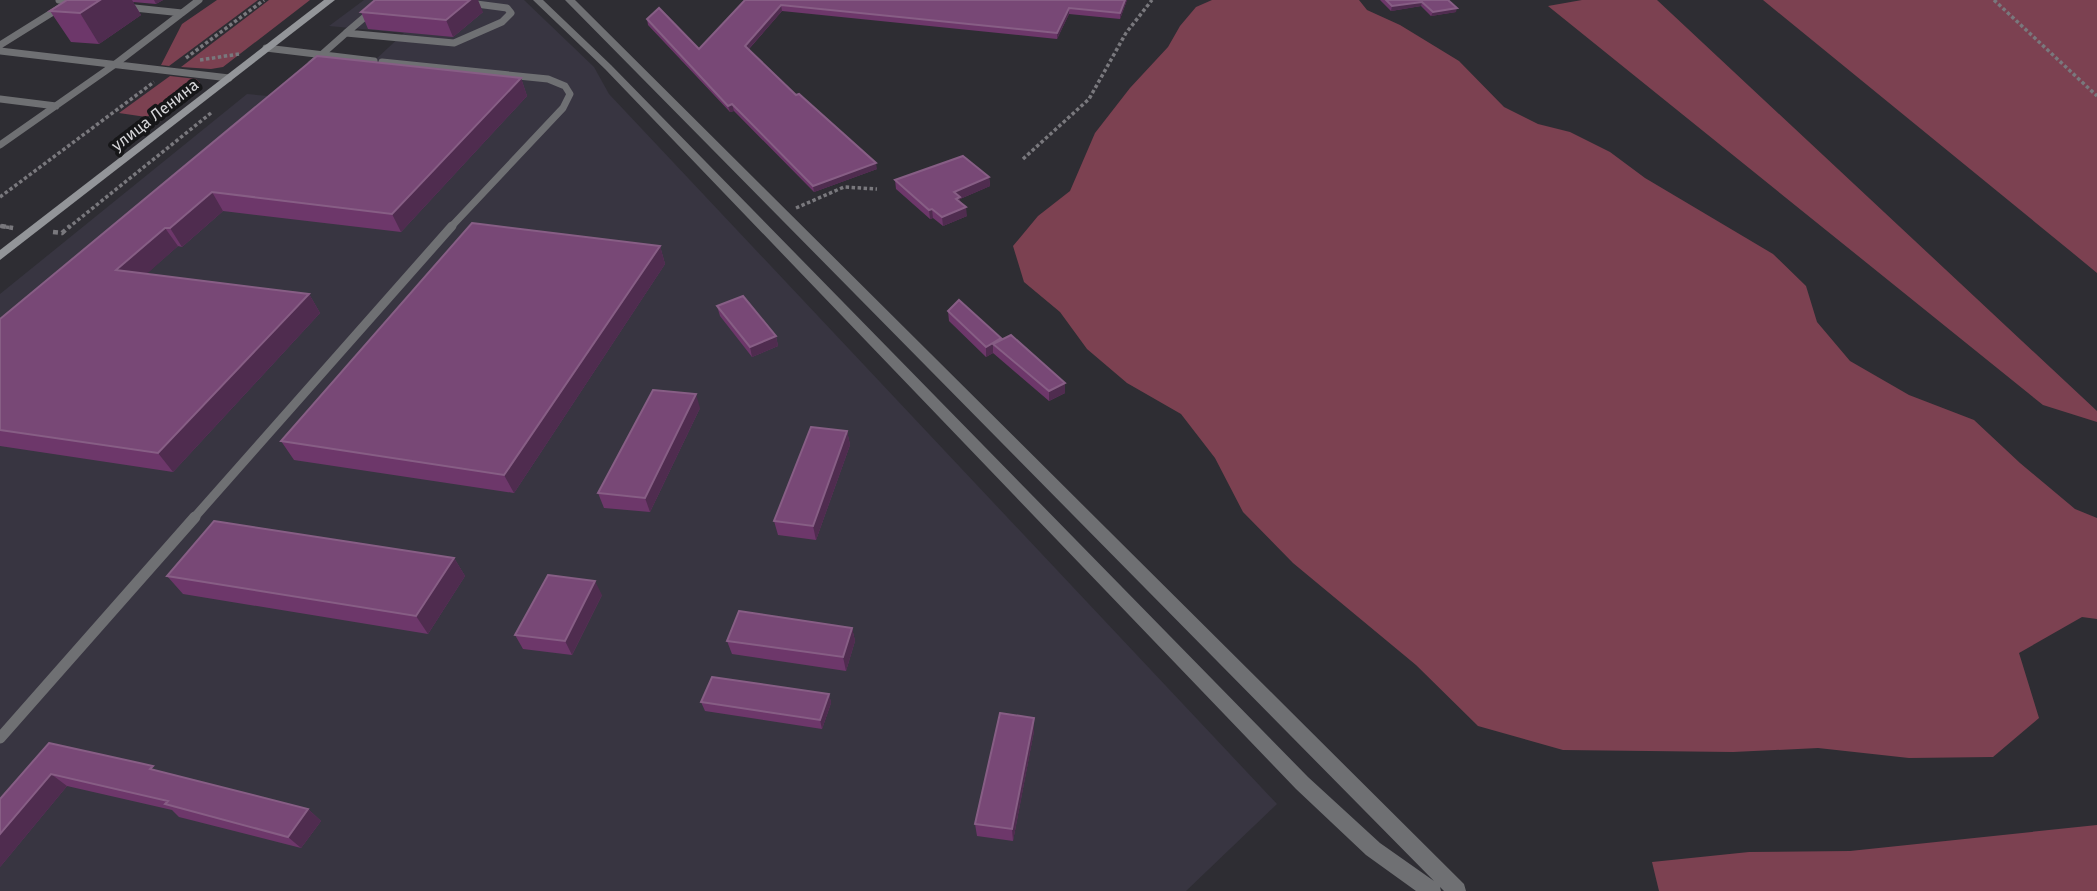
<svg xmlns="http://www.w3.org/2000/svg" width="2097" height="891" font-family="'Fira Sans',sans-serif">
<rect width="100%" height="100%" fill="#2e2d33"/>
<path fill="#383541" d="M364,0H524L594,67L609,94L1277,804L1186,891H0V294L247,94L291,98L374,61L404,33L329,26Z"/>
<path fill="#7c4151" d="M217,0H258L169,66L161,65L182,24Z
M269,0H310L223,67L211,69L181,67Z
M1212,0H1359L1367,10L1400,25L1459,61L1504,107L1538,124L1570,132L1610,152L1645,178L1773,254L1806,286L1817,322L1850,361L1909,395L1974,420L2020,463L2075,509L2097,518V619L2082,617L2019,653L2039,718L1993,757L1909,758L1818,748L1733,752L1563,750L1478,726L1416,665L1293,563L1243,512L1215,458L1181,414L1127,383L1087,349L1060,312L1024,282L1013,246L1038,216L1070,191L1095,133L1130,88L1168,47L1180,26L1196,7Z
M1582,0H1657L2097,411V422L2043,405L1548,6Z
M1763,0H2097V273L2074,254Z
M170,76L196,79L200,83L168,108L146,117L119,113Z
M2097,825V891H1659L1652,862L1749,852L1850,851Z"/>
<g fill="none" stroke-linecap="round" stroke-linejoin="round">
<path stroke="#79787d" stroke-width="3.5" stroke-dasharray="3.5 2.5" stroke-linecap="butt" d="M1994,0L2097,96
M186,58L264,0
M200,60L239,54
M1023,159L1089,99L1126,33L1152,0
M0,197L154,82
M796,208L844,187L877,189
M0,226L13,228
M68,228L211,113"/>
<path stroke="#79787d" stroke-width="4.5" stroke-dasharray="5 3.5" stroke-linecap="butt" d="M1,226L13,228
M53,232L62,233L70,226"/>
<path stroke="#6f7073" stroke-width="7" d="M125,7L182,13
M346,33L380,4L389,0
M0,45L69,2L59,0
M266,48L374,61
M0,51L229,78
M382,62L548,79L565,86L570,94L563,108L450,228
M311,64L346,33L454,43L502,22L511,13L507,8L469,3
M0,99L56,106
M0,145L114,65L199,0"/>
<path stroke="#6f7073" stroke-width="9" d="M193,519L452,226"/>
<path stroke="#6f7073" stroke-width="11" d="M0,738L195,517"/>
<path fill="#6f7073" fill-rule="evenodd" d="M533,0H543L611,65L1308,777L1380,843L1434,881L565,0H575L1464,884L1466,891H1444L1440,887L1441,891H1416L1366,855L1296,789L605,69Z"/>
<path fill="#939599" fill-rule="evenodd" d="M324,0H335L0,260V250Z"/>
</g>
<path fill="#6d376a" d="M67,0H163L156,4L133,2L141,15L99,44L71,42L50,11Z
M745,0H1127L1120,19L1069,14L1057,39L782,11L749,49L796,95L877,169L814,192L734,111L730,112L648,25L647,19L699,49Z
M1380,0H1448L1456,12L1431,16L1421,6L1391,11Z
M361,12H483L453,37L368,29Z
M317,56L521,78L527,96L401,232L223,211L182,247L178,246L146,274L309,294L320,313L173,472L0,446V319Z
M989,177L990,186L960,199V202L967,216L943,226L933,218L930,219L896,189L895,180Z
M660,246L665,264L514,493L294,460L281,441Z
M717,306L776,336L778,346L752,357L720,316Z
M948,311L1001,340L1065,383V393L1049,401L993,353L986,357L949,321Z
M700,408L650,512L604,508L598,493Z
M847,431L850,445L816,540L778,535L774,521Z
M454,558L465,576L428,634L183,594L167,576Z
M602,595L572,655L523,649L515,635Z
M852,628L855,641L846,671L732,654L727,641Z
M829,694L831,703L822,729L705,711L701,702Z
M1034,718V731L1013,841L977,836L975,824Z
M49,743L308,809L321,821L301,848L179,817L172,810L67,786L0,867Z"/>
<path fill="#4f2c4f" d="M100,0H132L141,15L99,44L80,13Z
M154,0H163L156,4Z
M470,0H478L483,12L453,37L446,20Z
M1125,0H1127L1120,19V13Z
M1422,2L1421,6L1391,11L1392,6Z
M781,5L782,11L746,52L745,46Z
M1069,8V14L1057,39V33Z
M1457,8L1456,12L1431,16L1433,12Z
M521,78L527,96L401,232L392,214Z
M732,104L734,111L730,112L728,106Z
M876,163L877,169L814,192L813,186Z
M989,177L990,186L960,199L961,206L954,192Z
M212,192L223,211L182,247L170,228Z
M966,207L967,216L943,226L942,217Z
M932,209L933,218L930,219L929,210Z
M165,228L178,246L130,289L116,270Z
M660,246L665,264L514,493L504,475Z
M309,294L320,313L173,472L158,453Z
M776,336L778,346L752,357L750,347Z
M1001,338V348L993,344V353L986,357V347Z
M1065,383V393L1049,401V391Z
M696,394L700,408L650,512L645,498Z
M847,431L850,445L816,540L813,526Z
M454,558L465,576L428,634L416,616Z
M595,581L602,595L572,655L565,641Z
M852,628L855,641L846,671L843,657Z
M829,694L831,703L822,729L820,720Z
M1034,718V731L1013,841L1012,829Z
M51,774L67,786L0,867V834Z
M308,809L321,821L301,848L288,837Z"/>
<path fill="#784876" stroke="#875e85" stroke-width="2" d="M67,0H100L80,13L50,11Z
M375,0H470L446,20L361,12Z
M745,0H1125L1120,13L1069,8L1057,33L781,5L745,46L796,95L799,94L876,163L813,186L732,104L728,106L647,19L659,8L699,49Z
M1386,0H1448L1457,8L1433,12L1422,2L1392,6Z
M317,56L521,78L392,214L212,192L170,228H165L116,270L309,294L158,453L0,430V319Z
M963,156L989,177L954,192L960,197L956,199L966,207L942,217L932,209L929,210L895,180Z
M472,223L660,246L504,475L281,441Z
M743,296L776,336L750,347L717,306Z
M959,300L1001,338L986,347L948,311Z
M1011,335L1065,383L1049,391L993,344Z
M653,390L696,394L645,498L598,493Z
M811,427L847,431L813,526L774,521Z
M214,521L454,558L416,616L167,576Z
M548,575L595,581L565,641L515,635Z
M739,611L852,628L843,657L727,641Z
M712,677L829,694L820,720L701,702Z
M1000,713L1034,718L1012,829L975,824Z
M49,743L153,766L150,769L308,809L288,837L165,804L168,801L51,774L0,834V799Z"/>
<g text-anchor="middle" dominant-baseline="central" stroke-width="7" stroke-linejoin="round" paint-order="stroke">
<g font-size="16" fill="#d5d5d8" stroke="#161618">
<text transform="translate(155 115) rotate(-38)">улица Ленина</text>
</g>
</g>
</svg>
